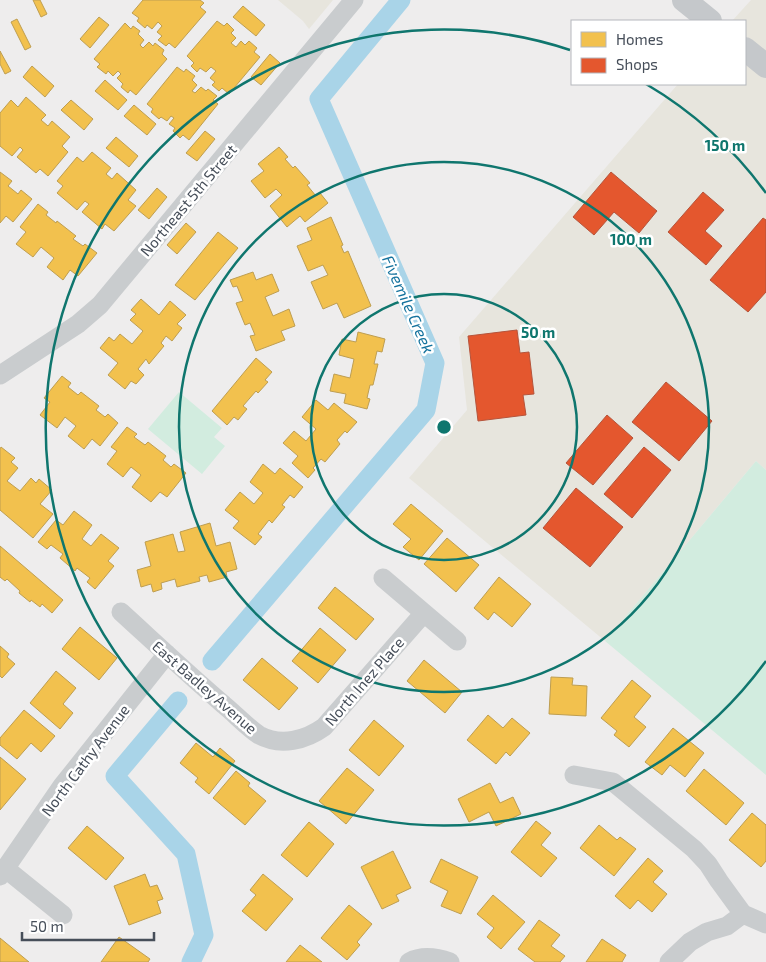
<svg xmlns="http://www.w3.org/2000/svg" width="766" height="962" font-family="'Exo 2',sans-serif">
<rect width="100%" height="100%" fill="#eeeded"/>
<path fill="#e7e5dd" d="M278,0H333L309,29L303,21Z
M751,0H766V470L756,461L605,641L409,478L467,410L459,337L678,84H745V21H732Z"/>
<path fill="#d2ecdf" d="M179,392L222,428L214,437L225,446L202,474L148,429Z
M756,461L766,470V775L605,641Z"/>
<path fill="#f2c14e" stroke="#be9e51" d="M33,0H40L47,14L41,17Z
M143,0H200L204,3L200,7L206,12L175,48L169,43L166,46L158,40L162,36L157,32L162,26L158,22L152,29L147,25L145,28L137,21L139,18L132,13Z
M243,6L265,25L256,36L233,17Z
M99,17L109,25L90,48L80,39Z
M17,19L31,47L25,50L11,22Z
M217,21L224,26L227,23L234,30L231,33L236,38L231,43L236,47L241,41L245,45L249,41L257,48L254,52L260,57L229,94L222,88L219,91L212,85L215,82L210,78L216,71L211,67L206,72L200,68L197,72L191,66L194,63L187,56Z
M125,23L131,29L133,26L140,31L138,34L144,40L140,45L143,48L149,42L153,46L155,43L164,50L162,54L167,59L136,95L130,90L128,93L121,87L123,84L117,78L121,74L118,71L113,76L108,71L106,74L97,67L100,64L94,59Z
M0,51L11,71L5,74L0,64Z
M270,54L280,63L261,85L251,77Z
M32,66L54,86L45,97L23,77Z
M177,67L184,72L186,69L195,76L192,80L197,85L192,91L195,93L201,87L206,91L208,89L217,96L213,100L218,104L189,140L183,135L180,138L173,131L175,128L169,124L174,118L171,116L167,121L161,117L159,119L151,112L153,109L147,104Z
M105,80L127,100L118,110L95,91Z
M26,97L46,115L41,120L48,126L52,121L70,137L62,146L68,152L48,176L40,169L36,173L17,157L23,150L20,147L12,156L0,146V113L11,100L18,107Z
M71,100L93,119L84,130L61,110Z
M134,105L156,124L147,135L124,116Z
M205,131L215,139L197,161L186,153Z
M116,137L138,156L129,167L106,148Z
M279,147L288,157L285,159L293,168L295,166L310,183L307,185L316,196L320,193L328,203L305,222L300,216L287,227L270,206L282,195L276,189L265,198L251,181L264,171L258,164Z
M92,152L111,168L106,174L112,179L117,173L136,190L128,200L136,206L114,231L105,224L102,229L82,212L89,204L85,201L77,210L57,193L63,186L57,181L77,157L83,162Z
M0,172L12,181L8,186L18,194L21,190L32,199L13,222L6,216L0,223Z
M157,188L167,197L149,219L138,210Z
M38,204L48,212L46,215L56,223L57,221L76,236L73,239L83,246L85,244L97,253L78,276L70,270L63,280L47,267L54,258L41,247L33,257L16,244L26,232L20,227Z
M331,217L343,245L341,246L344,253L348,251L371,306L344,318L337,303L323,309L311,282L328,275L323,265L308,271L297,246L312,240L307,228Z
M186,223L196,232L177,254L167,245Z
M218,232L238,248L195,300L175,285Z
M253,272L256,280L272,274L279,291L265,297L273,316L289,309L295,326L281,331L285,340L256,351L250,336L255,335L250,323L245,325L236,303L243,301L237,286L233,287L230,280Z
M141,299L159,315L170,301L186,315L177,324L182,328L172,341L166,336L161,343L164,346L149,364L146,359L138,369L144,375L136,384L131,381L125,389L108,375L118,363L100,348L109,337L114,341L120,334L132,344L143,331L130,320L136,314L131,310Z
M358,332L385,339L382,352L377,351L374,364H378L373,385H370L367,398L370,399L367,409L344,403L346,394L330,391L334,374L350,378L354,359L339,355L342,339L356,342Z
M256,358L272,372L265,380L268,382L258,393L256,391L243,406L247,409L238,420L234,417L227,425L212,411Z
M62,376L71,383L68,387L78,395L81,392L99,406L96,410L105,417L108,414L118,423L100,446L92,439L84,449L68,436L76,426L65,417L57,428L40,415L50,402L44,398Z
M316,400L328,410L334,403L357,422L347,433L345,431L337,440L340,444L325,462L321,459L313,468L315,470L308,478L292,463L298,456L283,443L294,431L306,441L316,429L302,417Z
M127,427L137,434L134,437L145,445L148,442L166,456L163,460L171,467L174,464L186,473L167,497L160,492L151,502L132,487L141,475L131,467L123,477L107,464L117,451L111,447Z
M1,447L15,458L11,462L18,468L7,481L20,491L31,478L36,483L39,479L52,490L40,504L53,514L33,538L0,510V449Z
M263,464L275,474L280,468L303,487L294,498L290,495L282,505L285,507L272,523L269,520L258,534L262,537L255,545L233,528L239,521L225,510L240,492L254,504L263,493L250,482Z
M411,504L443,531L419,560L403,547L411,539L393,524Z
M74,511L92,525L82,539L91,546L101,534L119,548L108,561L114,566L95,589L87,582L90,578L77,568L75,571L60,558L63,554L51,545L47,549L38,542L56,520L63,525Z
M210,523L216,546L230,542L237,569L226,572L227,577L209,582L207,575L199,577L200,581L177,587L175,579L161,583L162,589L153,592L151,584L141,587L137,570L151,566L145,542L173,534L178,552L185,551L180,532Z
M447,538L479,565L456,592L424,564Z
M0,546L63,600L52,613L42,604L40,607L31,600L30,602L19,593L20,591L7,579L5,581L0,577Z
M499,577L531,604L512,627L494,612L488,620L474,608Z
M335,587L374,619L356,640L318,608Z
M80,627L117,658L99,680L62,649Z
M320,628L346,650L318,683L292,661Z
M0,646L9,654L7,657L15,664L2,678L0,676Z
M262,658L298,688L279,710L243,680Z
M424,660L462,692L445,713L407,681Z
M56,671L76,688L63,704L73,713L60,729L30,703Z
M551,677L573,678L572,685L587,686L586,716L549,714Z
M632,680L651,696L634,717L646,727L629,747L614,735L617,731L601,718Z
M24,710L55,736L41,752L31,743L17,759L0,745V738Z
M488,715L503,728L512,718L530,733L510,756L506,752L496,764L467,740Z
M374,720L404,746L379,776L349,750Z
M673,728L704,753L685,777L670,765L662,775L645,762Z
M196,743L213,757L220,748L235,761L209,794L195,782L198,778L180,763Z
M0,757L26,779L0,810Z
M347,768L374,790L346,824L319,801Z
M704,769L744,803L726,825L686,791Z
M236,771L250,783L248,786L266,801L245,825L213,798Z
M490,783L500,803L513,797L521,814L496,826L489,812L469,822L458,799Z
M752,813L766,825V861L761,867L729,840Z
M536,821L551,833L541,845L557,858L541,877L511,852Z
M309,822L334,844L307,877L281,855Z
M599,825L617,840L620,837L636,849L614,876L580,848Z
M87,826L124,858L106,880L68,848Z
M393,851L411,888L396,895L399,901L382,909L361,867Z
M648,858L663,871L653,882L667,894L652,912L638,900L630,909L615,896Z
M441,859L478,877L461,914L441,906L448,891L430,882Z
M145,874L150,887L157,885L163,899L157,901L161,913L129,925L114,886Z
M263,874L293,899L266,931L242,911L256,895L250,890Z
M493,895L525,922L501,949L487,937L494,928L477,914Z
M349,905L372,924L357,942L360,945L347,960L321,938Z
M539,920L560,935L551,946L565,956L560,962H535L518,949Z
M119,937L150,959L148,962H101Z
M0,938L29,962H0Z
M602,939L626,955L622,962H586Z
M300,945L322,962H286Z"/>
<path fill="#e4572e" stroke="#b5543b" d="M611,172L657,211L639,233L614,212L594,235L573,217Z
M703,192L724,210L705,231L722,246L706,265L668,232Z
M763,218L766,220V292L748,312L710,280Z
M517,330L520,353L529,352L534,394L523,395L526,415L478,421L468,336Z
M666,382L712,421L679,461L632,422Z
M607,415L633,438L593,485L566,463Z
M644,447L671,470L632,518L604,494Z
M576,488L623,527L590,567L543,528Z"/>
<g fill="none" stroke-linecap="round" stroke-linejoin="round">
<path stroke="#a9d4e8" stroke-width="19" d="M212,661L426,410L435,363L319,99L401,0
M178,701L115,776L186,854L204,935L191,962"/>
<path stroke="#c9ccce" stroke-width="19" d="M0,375L78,324L100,305L354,0
M383,578L457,641
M121,612C155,643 189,675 224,705C235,714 248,728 259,735C281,747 306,740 324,727L424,613
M574,775L613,782L694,849L708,864L719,881L743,914
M6,869L63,915
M0,876L62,786L167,654
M409,962C422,955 436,957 450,962
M669,962L690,942L707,932L727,926L743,914L766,924"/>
<path stroke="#c5c8cb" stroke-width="24" d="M684,0L710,21
M745,49L766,66"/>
</g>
<g fill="none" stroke="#0f766e" stroke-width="2.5">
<circle cx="444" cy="427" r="133"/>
<circle cx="444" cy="427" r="265"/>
<path d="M766 661A398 398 0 1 1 570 50M646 84A398 398 0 0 1 766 193"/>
</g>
<g text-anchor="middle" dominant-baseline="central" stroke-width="5" stroke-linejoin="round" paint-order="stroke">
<g font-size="15" fill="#464e59" stroke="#fff">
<text transform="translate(188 200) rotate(-50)">Northeast 5th Street</text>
<text transform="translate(364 681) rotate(-49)">North Inez Place</text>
<text transform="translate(205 687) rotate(41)">East Badley Avenue</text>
<text transform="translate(85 760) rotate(-53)">North Cathy Avenue</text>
</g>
<g font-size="16" font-style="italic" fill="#14729d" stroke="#fff">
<text transform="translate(409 304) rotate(66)">Fivemile Creek</text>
</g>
</g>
<circle cx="444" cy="427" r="8" fill="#0f766e" stroke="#fff" stroke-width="2.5"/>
<g font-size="15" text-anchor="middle" font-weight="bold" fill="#0f766e" stroke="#fff" stroke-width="5" stroke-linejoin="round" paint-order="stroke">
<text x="725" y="151">150 m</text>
<text x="631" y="245">100 m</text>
<text x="538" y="338">50 m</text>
</g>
<rect x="571" y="20" width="175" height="65" fill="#ffffff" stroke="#b5b8bd"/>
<rect x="581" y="32" width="25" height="15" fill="#f2c14e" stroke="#b5b8bd"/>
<text x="616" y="45" font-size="15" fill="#464e59">Homes</text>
<rect x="581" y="58" width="25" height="15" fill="#e4572e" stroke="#b5b8bd"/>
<text x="616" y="70" font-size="15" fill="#464e59">Shops</text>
<path d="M22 932v8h132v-8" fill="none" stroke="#464e59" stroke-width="2.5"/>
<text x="30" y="932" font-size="15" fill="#464e59" stroke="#ffffff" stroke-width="4" paint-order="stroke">50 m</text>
</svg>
